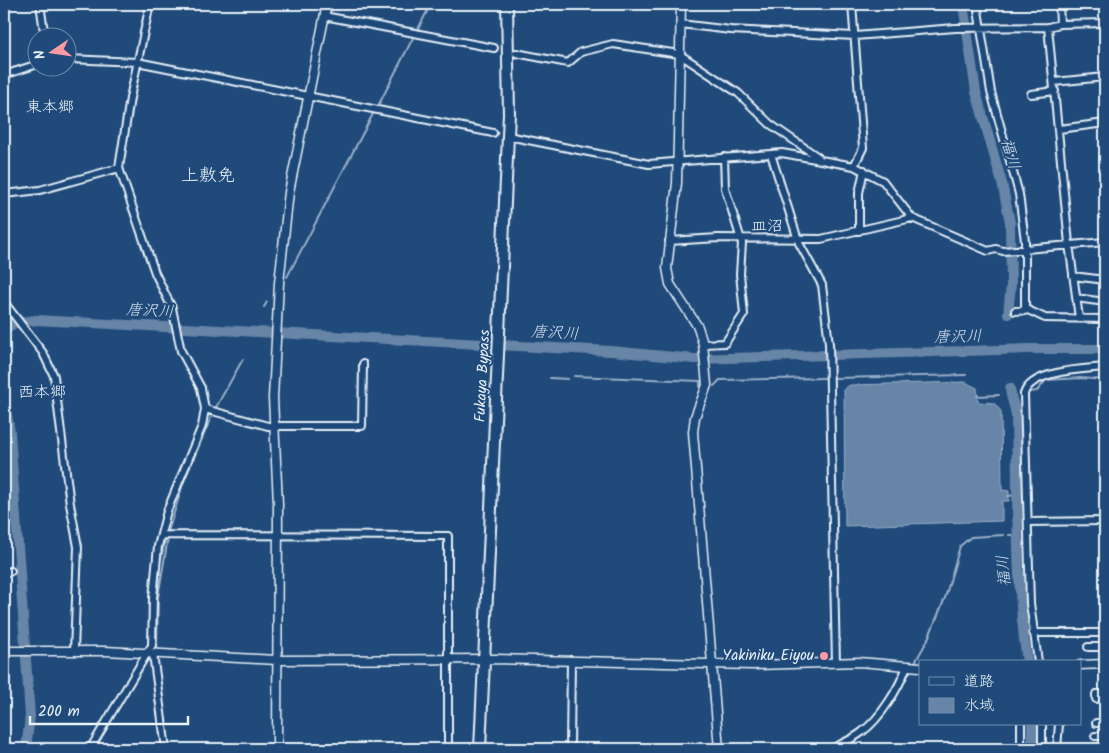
<svg xmlns="http://www.w3.org/2000/svg" width="1109" height="753" font-family="Kalam,'Klee One',sans-serif">
<rect width="100%" height="100%" fill="#1f4a7a"/>
<filter id="ink" filterUnits="userSpaceOnUse"><feTurbulence type="fractalNoise" baseFrequency=".02" numOctaves="2"/><feDisplacementMap in="SourceGraphic" scale="10" xChannelSelector="R" yChannelSelector="G"/><feConvolveMatrix kernelMatrix="1 2 1 2 8 2 1 2 1" color-interpolation-filters="sRGB"/></filter>
<g filter="url(#ink)">
<path fill="#6685a7" stroke="#9ab0c7" d="M965,382L977,388L978,402L994,403L1001,411L1002,490L1009,491V501H1002V521L845,526L844,389L850,385Z"/>
<g fill="none" stroke-linecap="round" stroke-linejoin="round">
<path stroke="#9ab0c7" stroke-width="2" d="M417,31L431,4
M378,106L414,36
M287,277L374,112
M264,307L267,302
M574,376L700,381V386
M550,378L568,379
M834,378L966,375
M714,386L720,380L826,378
M1029,392L1037,391L1046,380L1081,378L1105,380
M1007,394L1015,392
M977,396L999,395
M215,409L243,359
M1008,496L1016,495
M168,532L184,481L213,413
M1009,535H1016
M159,566L166,537
M157,652L158,597L168,538
M914,664L927,641L945,598L960,546L971,537L1004,535
M898,692L911,670
M858,739L877,722
M94,749L150,655
M838,749L845,746"/>
<path stroke="#6685a7" stroke-width="10" d="M963,4L976,92L1002,183L1010,222L1011,285L1008,314
M4,329L15,323L36,320L611,351L695,359L1029,349H1105
M1010,388C1010,398 1016,407 1016,418C1018,500 1015,580 1027,662
M4,398L10,432L30,716L26,749
M1032,724V749"/>
<path stroke="#3d638d" stroke-width="6" stroke-dasharray="6 3" stroke-linecap="butt" d="M493,133L511,136"/>
<g stroke="#e8f1f8" stroke-width="10">
<path id="minor" d="M40,4L45,38
M852,4L863,148L854,166
M977,4L991,92L1019,194L1025,241V311
M1059,4L1060,24
M324,16L494,48
M680,24L731,30L855,36L955,28L1048,27L1060,24L1105,23
M1048,27L1069,244L1079,318
M516,53L568,63L581,52L613,44L679,54L738,93L770,124L818,157
M68,59L137,62L493,133
M4,75L38,64
M1054,82L1105,77
M1031,94L1055,91
M1059,129L1105,123
M513,137L649,164L782,153L854,166L883,181L912,218L988,251L996,249L1003,251L1105,242
M771,154L799,243L822,285L829,344L836,663
M4,194L40,190L119,168
M859,231V193L864,170
M669,241L718,238L821,239L912,218
M1073,276L1105,280
M1076,298L1105,302
M4,302L43,353L54,376L70,504L78,547L74,651
M1015,311L1028,310L1045,318L1105,319
M703,344L725,343L744,314L740,274L742,243L725,188L724,157
M205,409L268,426H362L363,364
M1028,522L1105,521
M161,535L448,536V749
M4,573L11,571
M1033,633H1105
M1088,647H1105
M153,654L166,749
M1038,662L1030,603L1024,394C1031,370 1085,369 1105,367
M1096,699V694H1105
M1096,723H1105
M1021,724V749
M1042,724V749
M1095,736H1105
M90,749L152,645L153,598L158,546L167,511L202,426L205,409L201,388L181,351L172,308L155,273L119,168L130,98L150,4
M570,749L571,660
M831,749C841,744 853,739 862,732C881,718 899,688 907,666
M1057,749L1059,724"/>
</g>
<g stroke="#e8f1f8" stroke-width="11">
<path id="tertiary" d="M681,4L677,183L667,268L670,284L698,327L703,344L707,385L695,417L693,432L719,749
M4,651H105L277,660L496,659L752,665L859,662L920,667
M1080,665L1105,664
M277,749L278,504L273,398L279,283L289,192L327,4"/>
</g>
<g stroke="#e8f1f8" stroke-width="14">
<path id="trunk" d="M480,749L509,114L507,4"/>
</g>
<use href="#minor" stroke="#1f4a7a" stroke-width="6"/>
<use href="#tertiary" stroke="#1f4a7a" stroke-width="8"/>
<use href="#trunk" stroke="#1f4a7a" stroke-width="10"/>
</g>
</g>
<circle fill="#ff9aa2" stroke="#1f4a7a" stroke-width="2" cx="824" cy="656" r="5"/>
<g text-anchor="middle" dominant-baseline="central" stroke-width="4" stroke-linejoin="round" paint-order="stroke">
<g font-size="15" fill="#e8f1f8" stroke="#1f4a7a">
<text transform="translate(483 376) rotate(-87)">Fukaya Bypass</text>
</g>
<g font-size="15" fill="#e8f1f8" stroke="#1f4a7a" text-anchor="end">
<text x="814" y="656">Yakiniku Eiyou</text>
</g>
<g font-size="16" fill="#e8f1f8" stroke="#1f4a7a">
<text x="50" y="107">東本郷</text>
<text x="767" y="226">皿沼</text>
<text x="42" y="392">西本郷</text>
</g>
<g font-size="16" font-style="italic" fill="#d4e1ec" stroke="#1f4a7a">
<text transform="translate(1010 154) rotate(74)">福川</text>
<text transform="translate(150 311) rotate(3)">唐沢川</text>
<text transform="translate(555 333) rotate(3)">唐沢川</text>
<text transform="translate(958 337) rotate(-1)">唐沢川</text>
<text transform="translate(1004 571) rotate(-95)">福川</text>
</g>
<g font-size="18" fill="#e8f1f8" stroke="#1f4a7a">
<text x="208" y="176">上敷免</text>
</g>
</g>
<rect width="1109" height="753" fill="none" stroke="#1f4a7a" stroke-width="20"/>
<rect x="10" y="10" width="1089" height="733" fill="none" stroke="#e8f1f8" stroke-width="2" filter="url(#ink)"/>
<rect x="919" y="660" width="162" height="65" fill="#1f4a7a" stroke="#6f8dac"/>
<rect x="929" y="677" width="25" height="8" fill="#1f4a7a" stroke="#6f8dac"/>
<text x="964" y="686" font-size="15" fill="#e8f1f8">道路</text>
<rect x="929" y="698" width="25" height="15" fill="#6685a7" stroke="#6f8dac"/>
<text x="964" y="710" font-size="15" fill="#e8f1f8">水域</text>
<g transform="translate(52 52) rotate(257)"><circle r="24" fill="#1f4a7a" stroke="#6f8dac"/>
<path d="M0-4L9 19L0 12L-9 19Z" fill="#ff9aa2"/>
<text y="-8" font-size="14" font-weight="bold" text-anchor="middle" fill="#e8f1f8">N</text>
</g>
<path d="M30 716v8h158v-8" fill="none" stroke="#e8f1f8" stroke-width="2.5"/>
<text x="38" y="716" font-size="15" fill="#e8f1f8" stroke="#1f4a7a" stroke-width="4" paint-order="stroke">200 m</text>
</svg>
